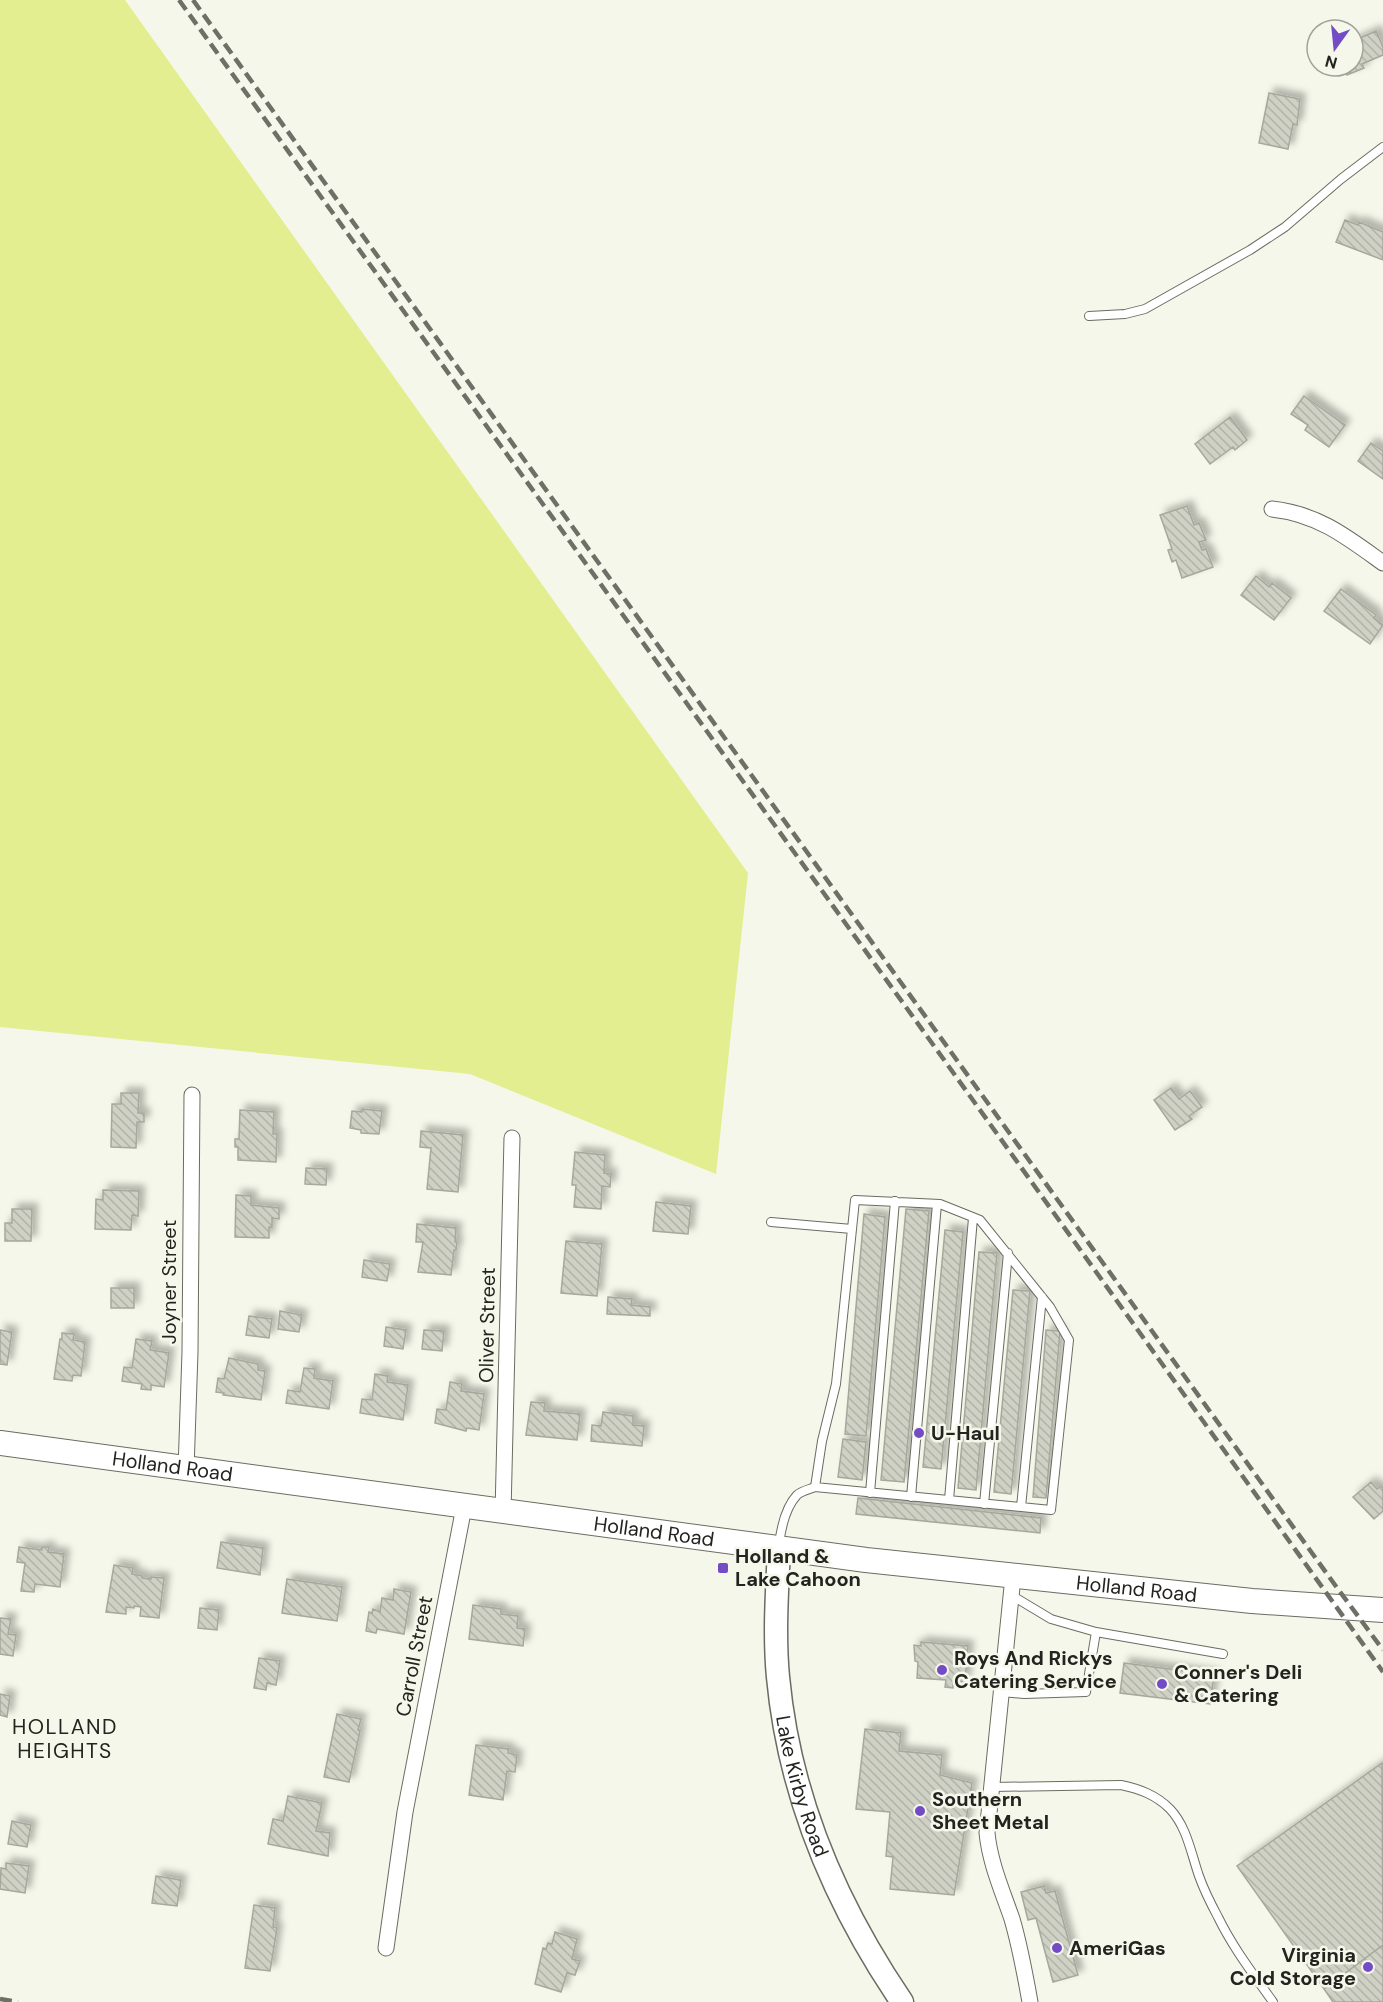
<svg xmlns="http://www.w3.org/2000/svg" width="1383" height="2002" font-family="'DM Sans',sans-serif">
<defs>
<pattern id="building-back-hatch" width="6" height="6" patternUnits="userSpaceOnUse" patternTransform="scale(1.5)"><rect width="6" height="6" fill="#cfd1c5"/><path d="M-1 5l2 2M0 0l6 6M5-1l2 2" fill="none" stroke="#b1b3a9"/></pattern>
<filter id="shadow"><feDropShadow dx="5.5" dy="-5.5" stdDeviation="3" flood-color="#0004"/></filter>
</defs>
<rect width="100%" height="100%" fill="#f5f7ea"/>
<path fill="#e3ee90" d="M0,0H125L748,873L716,1174L470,1074L0,1027Z"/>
<path fill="url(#building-back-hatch)" stroke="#a6a89c" stroke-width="1.5" filter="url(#shadow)" d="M1376,31L1383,47V55L1362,64L1364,68L1347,75L1345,69L1334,74L1330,66H1353V41Z
M1269,93L1300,99L1297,125L1293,124L1288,149L1259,143Z
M1345,220L1358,225L1359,222L1383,232V260L1336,242Z
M1304,396L1345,425L1329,447L1305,430L1308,425L1291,414Z
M1230,417L1247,440L1235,450L1233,447L1210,464L1195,444Z
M1371,443L1383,451V479L1358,461Z
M1187,506L1194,525L1199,523L1206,540L1199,542L1202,550L1206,549L1213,567L1182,578L1176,560L1172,562L1168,550L1172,549L1160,515Z
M1256,576L1269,587L1272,583L1291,598L1274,620L1241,595Z
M1341,589L1376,615L1374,618L1383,625L1370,644L1324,611Z
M1171,1088L1179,1099L1190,1091L1202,1107L1189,1116L1192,1119L1175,1130L1154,1100Z
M121,1093H139L138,1113H144V1122H137L136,1148L111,1147L112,1104H121Z
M362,1109L382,1111L379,1134L361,1133V1130L350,1128L352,1111L362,1112Z
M240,1110L274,1112L273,1134H277L276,1162L238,1160V1147H235V1139H239Z
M421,1131L463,1135L458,1192L427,1189L431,1148L420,1147Z
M575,1152L605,1155L604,1173L611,1174L610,1187L602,1186L601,1209L574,1207L576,1185H572Z
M306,1168L327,1169L326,1185L305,1184Z
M103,1190L139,1191L138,1216L132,1215L131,1230L95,1229L96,1199L103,1200Z
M236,1195L251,1196V1205L279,1208V1219L272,1218V1227H269V1238L235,1237Z
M656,1202L691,1206L688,1234L653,1231Z
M12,1209H32L31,1241H5V1223H12Z
M906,1209L929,1211L904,1482L881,1480Z
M864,1214L885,1217L866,1436L845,1434Z
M417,1224L456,1228L455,1242H457L456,1250H454L451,1275L418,1272L423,1242H416Z
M945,1230L963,1232L941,1469L923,1467Z
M566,1241L602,1244L597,1296L561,1293Z
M979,1252L997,1253L976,1490L958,1488Z
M364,1260L390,1264L387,1281L362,1277Z
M111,1288H134V1308H111Z
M1013,1290L1030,1291L1011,1494L994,1492Z
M608,1297L632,1299L631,1305L650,1307V1316L607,1314Z
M280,1311L302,1315L299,1332L278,1329Z
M249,1316L272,1319L269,1338L246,1335Z
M386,1327L406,1330L403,1349L384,1346Z
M0,1330L12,1332L7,1365L0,1364Z
M424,1330L444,1331L442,1351L422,1349Z
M1046,1330L1060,1331L1046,1498L1033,1497Z
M62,1333L74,1334L73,1340L85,1342L81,1376L73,1375L72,1381L54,1379L60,1339H62Z
M136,1339L152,1341L150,1350L169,1353L164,1387L151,1385V1390L141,1389L142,1384L122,1381L124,1367L132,1368Z
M229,1358L258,1364V1370L265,1371L261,1400L223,1395L224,1393L216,1392L218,1378L224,1379Z
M304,1368L315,1369L314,1378L333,1381L329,1409L286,1403L288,1390L300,1392Z
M375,1374L388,1376L387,1382L408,1385L403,1420L360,1413L362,1399L372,1400Z
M450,1382L462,1384L461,1391L484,1394L479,1430L467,1428L466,1431L435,1423L437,1409L446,1410Z
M531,1402L545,1403L544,1411L580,1414L577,1440L526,1435Z
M603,1412L633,1416V1425L644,1426L642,1446L591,1441L592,1425L601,1426Z
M843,1439L866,1442L862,1480L838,1477Z
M1371,1482L1377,1489L1381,1486L1383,1488V1511L1374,1519L1353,1497Z
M858,1498L1041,1518L1040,1533L856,1514Z
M221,1542L263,1548L260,1575L217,1568Z
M19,1547L42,1550V1547H49L48,1552L64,1554L60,1587L35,1584L34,1592L21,1591L25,1563L17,1562Z
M114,1565L133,1568L132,1574L142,1576V1578L151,1579V1577L164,1578L159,1618L140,1616L141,1607L134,1606V1608L126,1607V1614L106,1612Z
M287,1579L342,1587L337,1621L282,1613Z
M394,1589L411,1592L404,1634L377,1629L376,1633L366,1631L369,1612L372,1613L373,1609L380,1612L382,1598L393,1600Z
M473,1605L501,1609V1614L518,1616L517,1628L525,1629L523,1646L469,1639Z
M200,1608L219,1610L217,1630L198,1628Z
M0,1618L11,1619L8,1634L16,1635L13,1656L0,1654Z
M921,1642L968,1646L965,1682L953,1681V1688L945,1687L946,1680L917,1678L918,1662L915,1661L914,1645L921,1646Z
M259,1658L280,1661L276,1685L267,1683L266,1690L254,1688Z
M1124,1663L1214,1675L1210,1704L1120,1693Z
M0,1694L10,1696L7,1717L0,1715Z
M337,1714L361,1719L358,1730L360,1731L349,1782L324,1777Z
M865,1729L901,1733L899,1751L942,1755L940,1775L972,1783L954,1895L890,1889L893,1857L886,1856L890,1812L856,1809Z
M476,1745L509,1749L508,1753L517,1755L515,1772L507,1771L503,1800L469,1795Z
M1382,1763L1383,1945L1324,1989L1237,1866Z
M288,1796L322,1803L316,1831L330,1833L328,1856L268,1844L273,1819L283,1821Z
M12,1821L31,1825L27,1847L8,1844Z
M6,1863L29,1866L25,1893L0,1889L1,1868L6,1869Z
M156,1876L181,1880L177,1906L152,1903Z
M1044,1886L1046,1893L1055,1891L1078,1975L1053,1982L1036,1918L1028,1920L1021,1892Z
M254,1905L275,1908L273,1927L277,1928L270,1971L245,1968Z
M555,1932L577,1939L572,1959L580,1961L575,1975L567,1973L561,1992L535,1984L543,1948L546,1949L548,1943L552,1944Z
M1383,1945V2002H1333L1324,1989Z"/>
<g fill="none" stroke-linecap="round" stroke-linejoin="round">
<g stroke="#6b6c61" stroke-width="10">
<path id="lane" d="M1089,316L1125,314L1145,309L1250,250L1285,227L1341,179L1383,147
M771,1222L852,1229
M870,1493L895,1201
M911,1497L937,1204
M949,1500L973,1218
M984,1504L1008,1253
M1021,1507L1042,1297
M779,1545C781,1528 785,1508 797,1495C801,1491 810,1489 815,1487L1051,1510L1069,1340L1050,1307L980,1220L940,1204L855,1200L836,1384L822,1441L815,1487
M1011,1595L1051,1619L1096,1632L1223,1654
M1001,1692L1024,1694L1086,1692L1096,1632
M992,1787L1121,1785C1140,1789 1156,1795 1170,1809C1187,1827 1191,1853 1199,1876C1204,1890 1211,1904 1218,1917C1233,1948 1254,1975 1273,2002"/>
</g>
<g stroke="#6b6c61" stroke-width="17">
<path id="street" d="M1272,509C1318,514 1347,537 1383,563
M186,1470L190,1352L192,1095
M503,1513L512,1138
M1013,1577L987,1833C990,1863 1002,1890 1012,1919C1020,1946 1025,1974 1030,2002
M386,1948L405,1812L464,1507"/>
</g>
<g stroke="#6b6c61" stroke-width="25">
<g id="secondary">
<path id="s1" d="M779,1549C777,1592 774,1635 778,1677C789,1795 836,1905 902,2002"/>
</g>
</g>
<g stroke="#6b6c61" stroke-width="26">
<g id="primary">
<path id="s2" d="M0,1443L866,1560L1252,1601L1383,1610"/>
</g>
</g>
<use href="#lane" stroke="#fff" stroke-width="8"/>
<use href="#street" stroke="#fff" stroke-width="15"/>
<use href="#secondary" stroke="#fff" stroke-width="22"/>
<use href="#primary" stroke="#fff" stroke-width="24"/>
<path stroke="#6e7068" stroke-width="4.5" stroke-dasharray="12 6" stroke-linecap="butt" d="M179,0L942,1057L1383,1672
M193,0L1335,1585L1383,1650
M0,1999L18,2002"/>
</g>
<g fill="#734bc4" stroke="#f5f7ea" stroke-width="2">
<circle cx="919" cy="1433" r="6"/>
<rect x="717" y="1562" width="12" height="12" rx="3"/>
<circle cx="942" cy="1670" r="6"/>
<circle cx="1162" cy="1684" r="6"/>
<circle cx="920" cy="1811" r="6"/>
<circle cx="1057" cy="1948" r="6"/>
<circle cx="1368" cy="1967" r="6"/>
</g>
<g text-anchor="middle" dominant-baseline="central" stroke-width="5" stroke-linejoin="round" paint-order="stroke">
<g font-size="20" fill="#23241f" stroke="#f5f7ea">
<text transform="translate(169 1282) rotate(-90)">Joyner Street</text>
<text transform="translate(487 1325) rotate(-89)">Oliver Street</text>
<text stroke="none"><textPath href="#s2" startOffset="174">Holland Road</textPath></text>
<text stroke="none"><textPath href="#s2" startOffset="660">Holland Road</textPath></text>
<text stroke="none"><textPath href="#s2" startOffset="1146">Holland Road</textPath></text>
<text transform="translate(414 1656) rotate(-79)">Carroll Street</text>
<text stroke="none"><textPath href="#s1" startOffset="240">Lake Kirby Road</textPath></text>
</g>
<g font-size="20" font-weight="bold" fill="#23241f" stroke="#f5f7ea" text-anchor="start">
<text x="931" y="1433">U-Haul</text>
<text x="735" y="1556">Holland &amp;<tspan x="735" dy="23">Lake Cahoon</tspan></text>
<text x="954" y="1658">Roys And Rickys<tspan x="954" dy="23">Catering Service</tspan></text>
<text x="1174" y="1672">Conner's Deli<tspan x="1174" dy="23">&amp; Catering</tspan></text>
<text x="932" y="1799">Southern<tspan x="932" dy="23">Sheet Metal</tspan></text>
<text x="1069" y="1948">AmeriGas</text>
<text x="1356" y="1955" text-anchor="end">Virginia<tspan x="1356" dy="23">Cold Storage</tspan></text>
</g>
<g font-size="21" letter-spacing="1.5" fill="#23241f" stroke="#f5f7ea">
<text x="65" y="1727">HOLLAND<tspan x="65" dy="24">HEIGHTS</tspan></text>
</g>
</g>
<g transform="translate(1335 48) rotate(195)"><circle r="28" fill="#f5f7ea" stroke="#a1a399" stroke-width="1.5"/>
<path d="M0-4.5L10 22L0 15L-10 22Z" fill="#734bc4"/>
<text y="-9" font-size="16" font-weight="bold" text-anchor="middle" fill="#23241f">N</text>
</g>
</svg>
